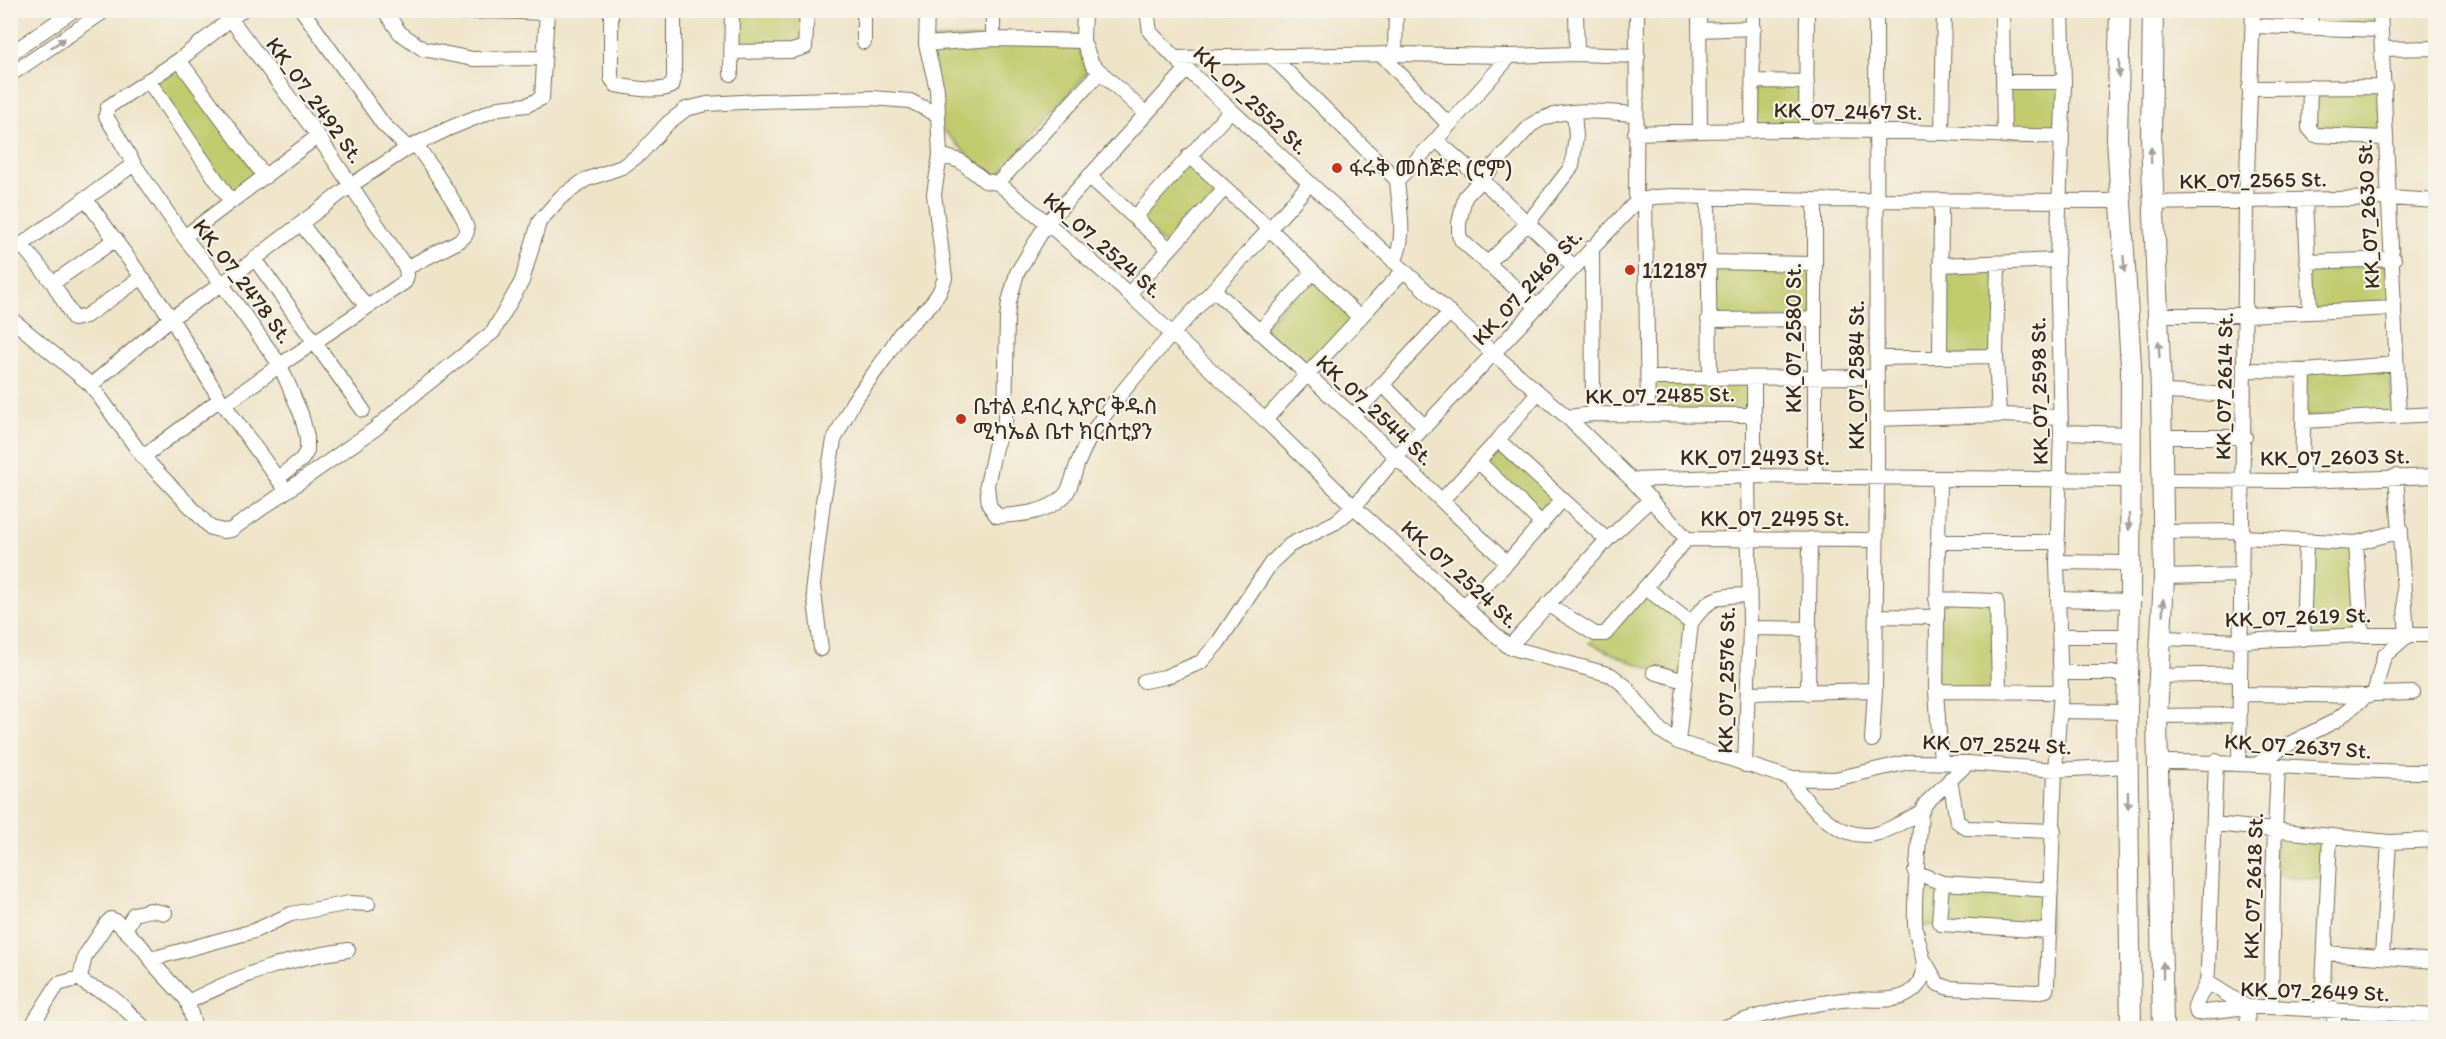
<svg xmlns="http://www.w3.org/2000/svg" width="2446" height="1039" font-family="Itim,'Noto Sans Ethiopic',sans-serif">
<rect width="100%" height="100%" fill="#f7f3e8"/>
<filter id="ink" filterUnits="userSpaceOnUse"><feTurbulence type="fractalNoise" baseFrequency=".0167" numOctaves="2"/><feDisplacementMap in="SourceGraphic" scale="12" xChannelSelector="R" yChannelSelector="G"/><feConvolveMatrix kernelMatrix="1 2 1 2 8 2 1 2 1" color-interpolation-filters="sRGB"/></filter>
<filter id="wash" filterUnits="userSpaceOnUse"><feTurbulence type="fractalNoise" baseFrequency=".008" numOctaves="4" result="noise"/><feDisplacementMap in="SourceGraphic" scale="24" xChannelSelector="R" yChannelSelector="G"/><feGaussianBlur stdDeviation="1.35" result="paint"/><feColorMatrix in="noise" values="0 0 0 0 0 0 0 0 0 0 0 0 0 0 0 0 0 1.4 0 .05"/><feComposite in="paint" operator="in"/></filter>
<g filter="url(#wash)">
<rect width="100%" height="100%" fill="#eee4c8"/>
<path fill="#bfcb6d" stroke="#7d7a46" stroke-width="1.5" d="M732,11H806L805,47L732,52Z
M2310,11H2380L2381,30L2311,27Z
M1077,36L1080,53L1090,69L996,178L969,156L940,127L923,39Z
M179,60L265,177L230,200L148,80Z
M1754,81L1807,82L1806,131H1752Z
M2003,82L2064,83L2062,136L2004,137Z
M2310,87H2385V138L2311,133Z
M1189,155L1225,188L1169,249L1135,217Z
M2394,257L2395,310L2310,311L2307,262Z
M1709,262L1814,264V319L1708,320Z
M1998,263L1996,356H1940V265Z
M1313,272L1360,318L1306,375L1259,332Z
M2389,361L2393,413L2298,417L2297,364Z
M1649,378H1754L1753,415H1648Z
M1498,440L1562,500L1542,524L1478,461Z
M2306,542L2356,543L2362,635L2303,639Z
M1646,588L1691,623L1685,681L1629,661L1589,643Z
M1936,599L1991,600L1999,690L1936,691Z
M2274,831L2330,837L2328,879L2273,876Z
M1915,881L2051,890L2048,933L1912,925Z"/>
</g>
<g filter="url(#ink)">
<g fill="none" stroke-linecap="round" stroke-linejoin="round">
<g stroke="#7a6b5a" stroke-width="16">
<path id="minor" d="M224,10L318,136L406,268L407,275L405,282L280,365L224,405
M242,10L179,60L108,107L106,116L134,164L184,237L222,284L280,365L301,414L307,437V451L302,459L278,478
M302,10L383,124L408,148
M384,10L400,33L423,49L473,59L544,58
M447,10L451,13L491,11L547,13
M611,10V78L616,85C632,88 658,93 672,86L674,78V10
M1084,10L1083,41L1092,64L1146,114
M1147,10L1150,32L1175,58L1494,354L1567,417L1632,480L1687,539
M1576,10L1577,54
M1699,10L1700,131
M2002,10L2004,137
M2310,10L2311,27
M2380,10L2399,416
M2254,26L2381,30
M1699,30L1754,28
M993,39V10
M864,42V10
M926,44L993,39L1083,41
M2383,49L2436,48
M732,52L792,51L805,47L807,10
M10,54L74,10
M1381,54L1449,125
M1395,54L1396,10
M1270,55L1397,180
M1175,58L1395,54L1510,56L1577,54L1638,56
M179,60L265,177
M1187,69L1047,223L1017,273L1009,302L1007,318L1005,421L995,447L987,485L989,505L997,516C1020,515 1049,513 1065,495C1071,488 1074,474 1077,465C1083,450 1093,430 1103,417C1165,334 1243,263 1309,184
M731,74L732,10
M10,75L106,10
M148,80L230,200
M1754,81L1807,82
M2003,82H2064
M2310,87L2309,128L2315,135L2385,138
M2249,88L2385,87
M1752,131L1753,10
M1806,131L1807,10
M1635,133C1737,129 1840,129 1942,133C1982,135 2021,137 2061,136
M1942,133L1944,10
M1436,140L1482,180L1573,266
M940,155L960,161L985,181L998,183L1047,223L1129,294L1265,420L1354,507L1509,647L1611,675L1624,685L1661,731L1678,742L1789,778L1835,779L1909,762L1968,763L2055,770L2128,766
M1189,155L1271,230L1360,318
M1089,176L1169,249
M1397,180L1436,140L1510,56
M998,183L1100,72
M1708,197L1710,378
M85,198L171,318L220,399L283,486
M1645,199L1648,415
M2305,200L2310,311
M1636,202L1637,10
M2152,203L2390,198L2436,201
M1135,217L1231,110
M301,224L367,307
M184,237L318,136
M21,244L53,283L74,319L86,316L141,278
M1592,247L1593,414
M10,253L134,164
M255,259L363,410
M1394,262C1407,236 1399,208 1397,180
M1709,262L1814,264
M2307,262L2394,259
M1998,263L1996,356L1999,415
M1487,264L1528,223L1572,166L1576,136L1574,113
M1940,265L2057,260
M406,268L459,241C463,238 467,235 467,230C467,218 425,157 416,145
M53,283L116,239
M1214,290L1353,416L1507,563
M1129,294L1225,188
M1536,306L1462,241L1459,235V223L1465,197L1531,125C1560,105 1602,112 1635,114
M2158,315H2246L2393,308
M10,318L91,385L143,457L211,528L223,531L231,530L375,429L417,392L493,332L522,281L539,222L560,198L585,180L622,167L640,154L668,123L686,109L707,104L759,101L872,98L910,101L938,115
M1708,320L1814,319
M1259,332L1313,272
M1940,356L1941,200
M1877,358L1996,356
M2245,370L2304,371L2396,364
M1649,378L1876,377
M1754,378V476
M1382,384L1425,427
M91,385L171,318L222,284L350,186L408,148L450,128L499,108L527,105L542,98L547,10
M2161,392L2244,395
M1353,416L1450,312
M1567,417L1593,414L1753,415
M1876,419L1999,415L2061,417
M1265,420L1404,270
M2303,421L2436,414
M2061,432L2130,434
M2161,437H2245
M1498,440L1607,540
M143,457L220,399
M1478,461L1542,524
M1815,476V200
M1939,478L1936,691L1941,762
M1632,480L1754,476L2130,480
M2163,480L2302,481L2436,476
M2302,481L2304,371
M1442,500L1498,440L1538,392
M2163,532L2243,531
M2243,537L2356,543L2401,531
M1687,539L1875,540
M1939,542H2058
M2356,543L2362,635
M2057,562L2129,563
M2164,577L2242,575
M1646,588L1691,623L1678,742
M1936,599L1996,601L1997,606L1999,690
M2058,599L2130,601
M1547,604L1595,634H1605L1687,539
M1464,606L1507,563L1562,500
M1876,616L1936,617
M1691,623C1710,596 1717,596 1749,595
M1750,628L1810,629
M2060,636H2129
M2162,638L2242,641L2362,635H2436
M2303,639L2306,542
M1509,647L1607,540L1651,499
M821,649L813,585L823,502L834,440L853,402L885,358L900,334L931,304L939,293L945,278L934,194L940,155L938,115L937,89L926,44L927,10
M1654,672L1685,681
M2061,673H2128
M2160,676L2240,674
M1144,681L1165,677L1201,662L1218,643L1271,563L1290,545L1336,522L1354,507L1395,458L1636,202L1654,197L1674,196L1815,200L2120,201
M1936,691L2061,692
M1749,693L1875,690
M1808,693L1810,539
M2240,694L2366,696L2374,694L2384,656L2407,636L2396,476
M2374,694L2413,693
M2060,711L2127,712
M2157,716L2240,715
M1872,740L1875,690L1877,478L1876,10
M2216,761L2208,969L2207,982L2195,1006L2197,1013L2247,1007H2271L2436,1016
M2158,762C2251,761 2343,773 2436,772
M2239,763L2246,202L2253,10
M1745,765L1750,628L1748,476
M2256,765L2285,746L2335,721L2366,696
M1789,778C1807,804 1838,842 1875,834C1890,831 1907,819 1921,812
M1950,779L1957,821L1966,828L2054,831
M2215,824L2389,842L2436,840
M1915,872L1942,883L2051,890
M1942,883L1939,922L1941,924L2048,931
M125,930L134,914L150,910L165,913
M2325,953L2436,961
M2382,956L2389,842
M151,959L254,931L291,914L350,903L368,904
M1924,960L1938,984L1949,988L2037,992L2046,990L2047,985L2055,770L2061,692L2057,562L2061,432L2057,260L2064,82L2062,10
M80,978L85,956L107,923L111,919L116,921L142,947L158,969L187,1000L195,1028
M80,978C86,988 99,988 109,995C122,1004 133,1018 145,1028
M2207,982L2247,1007
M188,1002C245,973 285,959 348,950
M2247,1007L2248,1028
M2271,1007L2273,876L2278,767
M2322,1009L2330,837
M2333,1009L2335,1028
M34,1028L35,1020L58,984L80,978
M1722,1028C1761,1013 1801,1006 1842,1000C1862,997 1882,1003 1901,997C1911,994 1920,986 1923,975C1927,957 1915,940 1915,922C1914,885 1919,849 1921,812L1926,803L1968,763"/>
</g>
<g stroke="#7a6b5a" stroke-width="22">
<path id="highway" d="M2120,10L2117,137L2131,366L2130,601L2127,712L2131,1028
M2153,10L2151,137L2161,392L2164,577L2157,716L2163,1028"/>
</g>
<use href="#minor" stroke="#fff" stroke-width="14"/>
<use href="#highway" stroke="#fff" stroke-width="20"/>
</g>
<defs><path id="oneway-solid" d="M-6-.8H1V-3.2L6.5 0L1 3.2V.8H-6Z" transform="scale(1.5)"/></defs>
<g fill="#a79f9a">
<use href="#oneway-solid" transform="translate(58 43) rotate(-34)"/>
<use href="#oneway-solid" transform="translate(2119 69) rotate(91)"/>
<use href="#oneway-solid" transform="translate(2151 155) rotate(-91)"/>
<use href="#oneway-solid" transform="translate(2124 264) rotate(86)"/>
<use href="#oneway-solid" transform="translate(2159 349) rotate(-93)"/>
<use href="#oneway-solid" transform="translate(2129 522) rotate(90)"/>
<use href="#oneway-solid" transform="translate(2163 607) rotate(-88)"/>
<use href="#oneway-solid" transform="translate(2128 800) rotate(89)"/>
<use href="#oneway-solid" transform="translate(2163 970) rotate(-90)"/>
</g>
</g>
<g fill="#c8321e" stroke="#f7f3e8" stroke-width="2">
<circle cx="1337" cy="168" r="6"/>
<circle cx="1630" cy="270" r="6"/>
<circle cx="961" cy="419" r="6"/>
</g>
<g text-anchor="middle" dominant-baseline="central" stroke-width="4.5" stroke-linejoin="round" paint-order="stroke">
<g font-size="22" fill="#3b2a1e" stroke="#f7f3e8">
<text transform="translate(315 100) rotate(54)">KK_07_2492 St.</text>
<text transform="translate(1251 100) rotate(43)">KK_07_2552 St.</text>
<text transform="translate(1848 111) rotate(1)">KK_07_2467 St.</text>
<text transform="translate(2253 180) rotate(-1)">KK_07_2565 St.</text>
<text transform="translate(2368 214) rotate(-93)">KK_07_2630 St.</text>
<text transform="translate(1103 245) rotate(41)">KK_07_2524 St.</text>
<text transform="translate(243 281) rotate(53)">KK_07_2478 St.</text>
<text transform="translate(1527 287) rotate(-47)">KK_07_2469 St.</text>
<text transform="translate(1793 338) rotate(-90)">KK_07_2580 St.</text>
<text transform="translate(1856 375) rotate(-90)">KK_07_2584 St.</text>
<text transform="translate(2224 386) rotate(-89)">KK_07_2614 St.</text>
<text transform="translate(2039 391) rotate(-91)">KK_07_2598 St.</text>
<text transform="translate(1660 395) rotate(-1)">KK_07_2485 St.</text>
<text transform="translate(1375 410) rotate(43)">KK_07_2544 St.</text>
<text x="1755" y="457">KK_07_2493 St.</text>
<text transform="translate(2335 457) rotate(-1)">KK_07_2603 St.</text>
<text x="1775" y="518">KK_07_2495 St.</text>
<text transform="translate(1460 574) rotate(42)">KK_07_2524 St.</text>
<text transform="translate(2298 617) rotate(-2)">KK_07_2619 St.</text>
<text transform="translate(1726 680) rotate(-89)">KK_07_2576 St.</text>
<text transform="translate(1997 744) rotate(2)">KK_07_2524 St.</text>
<text transform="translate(2298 746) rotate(4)">KK_07_2637 St.</text>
<text transform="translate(2253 886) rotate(-88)">KK_07_2618 St.</text>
<text transform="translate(2315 991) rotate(2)">KK_07_2649 St.</text>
</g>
<g font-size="22" fill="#3b2a1e" stroke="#f7f3e8" text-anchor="start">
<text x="1349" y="168">ፋሩቅ መስጅድ (ሮም)</text>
<text x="1642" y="270">112187</text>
<text x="973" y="406">ቤተል ደብረ ኢዮር ቅዱስ<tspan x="973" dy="25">ሚካኤል ቤተ ክርስቲያን</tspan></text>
</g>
</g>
<rect width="2446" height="1039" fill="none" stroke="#f7f3e8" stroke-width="36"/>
</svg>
